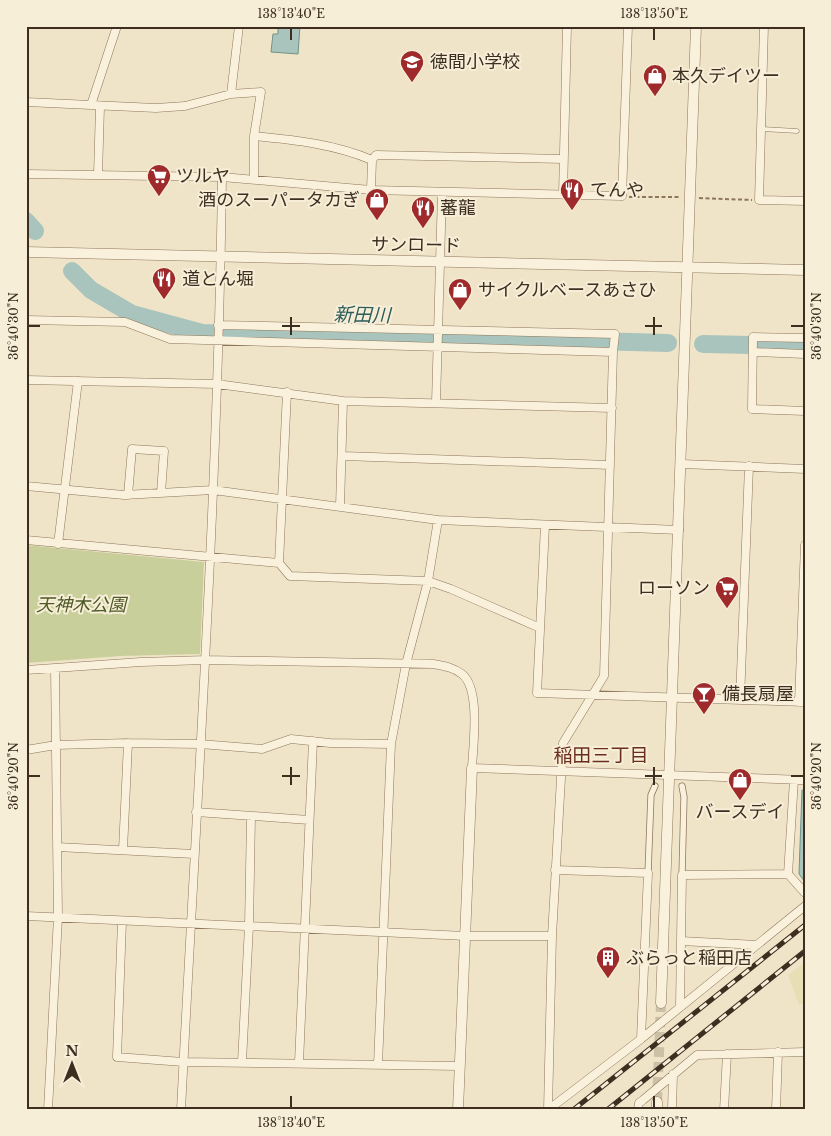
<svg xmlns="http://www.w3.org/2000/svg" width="831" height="1136" font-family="'Libre Baskerville','Noto Sans JP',serif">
<rect width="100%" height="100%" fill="#f0e4c8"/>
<path fill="#e6deb5" d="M805,962V1003L799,1005L788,975Z"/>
<path fill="#c9cf9b" d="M26,545L204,562L200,654L121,656L26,663Z"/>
<path fill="#a9c4bc" stroke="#6f938a" d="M278,26H300L298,54L271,52L273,34H278Z
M802,790H805V882L799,874Z"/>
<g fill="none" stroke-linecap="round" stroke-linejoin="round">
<path stroke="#a9c4bc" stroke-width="18" d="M26,221L35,231
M72,271L91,290L132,314L202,333L355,339L440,337L668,343
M703,344L805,346"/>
<path stroke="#ccc0a6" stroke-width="10" stroke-dasharray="10 5" stroke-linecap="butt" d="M657,1102L661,1003"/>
<g stroke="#8d765c" stroke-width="5">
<path id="service" d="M762,129L797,131"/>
</g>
<g stroke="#8d765c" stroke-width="7">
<path id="pedestrian" d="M682,786L684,797L682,875
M648,873L651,795L655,786"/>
</g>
<g stroke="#8d765c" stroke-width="9">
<path id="minor" d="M764,26L759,200L805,201
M231,94L239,26
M26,102L156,108L185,106L231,94L261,92L254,136V179
M91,105L117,26
M254,136C295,140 334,144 372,160
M26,174L222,177L371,190L622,196L628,26
M98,175L100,107
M371,190L372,160L376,155L563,159
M563,195L567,26
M26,320L125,322L170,339L613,352L604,676L563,743L552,936L548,1110
M218,325L615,334L613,352
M805,338L753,337L752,409L805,411
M753,352L805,354
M26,380L217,384L343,401L612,408
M287,392L279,563L290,576L428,581L451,589L540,628
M436,403L442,193
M343,456L610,465
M682,464L805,469
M26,486L124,495L213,490L438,520L679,530
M128,495L132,449L164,451L161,493
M340,507L343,401
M545,525L537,693L805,702
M26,540L279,563
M58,544L78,381
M26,670L141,662L206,660L433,664C443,666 453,667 462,674C481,689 473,746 472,768L805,780
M740,700L749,466
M799,702L805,545
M26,750L56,745L128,743L200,744L262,749L291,739L330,743L391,744
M794,780L788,874L805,893
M196,812L309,820
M57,847L194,854
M123,850L128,743
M555,870L648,873L641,1039
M26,916L466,936H552
M122,921L117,1057L183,1062L459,1066
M681,941L757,945
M680,1006L682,875L788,874
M242,1062L249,926L251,816
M299,1063L313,741
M378,1065L391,744L406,664L428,581L438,520
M48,1110L58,917L55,668
M181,1110C197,799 218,488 222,177
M548,1110L641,1039L805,906
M638,1110L639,1103L643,1100L697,1055L805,1052
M672,1110L673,1074
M724,1110L727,1054
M776,1110L778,1052"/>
</g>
<g stroke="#8d765c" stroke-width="11">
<path id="tertiary" d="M26,252L805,270
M661,1003L696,26
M458,1110L472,768
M657,1110V1102"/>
</g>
<path stroke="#8d765c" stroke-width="2" stroke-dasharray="4 2.5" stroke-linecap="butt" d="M629,197H679
M699,198L752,200"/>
<use href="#service" stroke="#faf1dc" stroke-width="4"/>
<use href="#pedestrian" stroke="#faf1dc" stroke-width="5.5"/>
<use href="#minor" stroke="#faf1dc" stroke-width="8"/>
<use href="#tertiary" stroke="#faf1dc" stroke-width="10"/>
<g stroke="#3d2e20" stroke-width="5">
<path id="rail" d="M573,1110L805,925
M607,1110L805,951"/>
</g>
<use href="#rail" stroke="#f7eed8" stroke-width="3" stroke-dasharray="9" stroke-linecap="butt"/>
</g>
<path fill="none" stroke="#3d2e20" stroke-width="2" d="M291,28V40M654,28V40M291,317V335M654,317V335M28,326H40M282,326H300M645,326H662M791,326H804M291,767V785M654,767V785M28,776H40M282,776H300M645,776H662M791,776H804M291,1096V1108M654,1096V1108"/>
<defs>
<g id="school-pin" transform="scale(1.25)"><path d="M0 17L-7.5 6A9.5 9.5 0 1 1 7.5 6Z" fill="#9e2a2b" stroke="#f7eed8"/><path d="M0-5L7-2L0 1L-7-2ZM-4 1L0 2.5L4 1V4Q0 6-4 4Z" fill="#fff"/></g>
<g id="shop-pin" transform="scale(1.25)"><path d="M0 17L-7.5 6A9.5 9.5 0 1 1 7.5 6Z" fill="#9e2a2b" stroke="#f7eed8"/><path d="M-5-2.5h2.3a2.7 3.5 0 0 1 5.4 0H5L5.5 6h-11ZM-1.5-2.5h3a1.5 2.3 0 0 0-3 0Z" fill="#fff"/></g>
<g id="supermarket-pin" transform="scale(1.25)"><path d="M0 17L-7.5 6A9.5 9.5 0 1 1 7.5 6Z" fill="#9e2a2b" stroke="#f7eed8"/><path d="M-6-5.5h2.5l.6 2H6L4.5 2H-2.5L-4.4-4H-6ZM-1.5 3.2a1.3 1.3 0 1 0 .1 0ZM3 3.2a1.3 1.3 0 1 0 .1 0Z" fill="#fff"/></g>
<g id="restaurant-pin" transform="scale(1.25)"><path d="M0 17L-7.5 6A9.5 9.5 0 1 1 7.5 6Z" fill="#9e2a2b" stroke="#f7eed8"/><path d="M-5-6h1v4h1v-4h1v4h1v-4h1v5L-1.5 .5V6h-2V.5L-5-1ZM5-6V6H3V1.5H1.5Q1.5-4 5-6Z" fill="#fff"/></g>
<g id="bar-pin" transform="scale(1.25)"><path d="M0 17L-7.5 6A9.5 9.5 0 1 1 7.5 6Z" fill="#9e2a2b" stroke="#f7eed8"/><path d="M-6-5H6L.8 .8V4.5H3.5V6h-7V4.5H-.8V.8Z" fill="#fff"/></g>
<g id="building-pin" transform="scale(1.25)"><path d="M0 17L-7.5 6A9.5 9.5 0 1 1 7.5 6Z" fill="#9e2a2b" stroke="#f7eed8"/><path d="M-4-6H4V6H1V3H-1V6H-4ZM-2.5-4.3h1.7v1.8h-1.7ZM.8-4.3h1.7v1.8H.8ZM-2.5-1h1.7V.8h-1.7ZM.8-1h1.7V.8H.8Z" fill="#fff"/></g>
</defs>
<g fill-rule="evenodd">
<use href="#school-pin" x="412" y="62"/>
<use href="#shop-pin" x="655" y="76"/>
<use href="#supermarket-pin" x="159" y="176"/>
<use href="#restaurant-pin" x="572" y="190"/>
<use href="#shop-pin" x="377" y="200"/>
<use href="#restaurant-pin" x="423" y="208"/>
<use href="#restaurant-pin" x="164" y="279"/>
<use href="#shop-pin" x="460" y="290"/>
<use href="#supermarket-pin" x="727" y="588"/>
<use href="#bar-pin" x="704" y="694"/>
<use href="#shop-pin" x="740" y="780"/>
<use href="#building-pin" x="608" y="958"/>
</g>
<g text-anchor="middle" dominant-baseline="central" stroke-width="4" stroke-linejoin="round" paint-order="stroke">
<g font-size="18" fill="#3d2e20" stroke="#f7eed8" text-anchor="start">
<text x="430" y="62">徳間小学校</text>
<text x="672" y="76">本久デイツー</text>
<text x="176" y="176">ツルヤ</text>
<text x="590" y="190">てんや</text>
<text x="360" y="200" text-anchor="end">酒のスーパータカぎ</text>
<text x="440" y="208">蕃龍</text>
<text x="182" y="279">道とん堀</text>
<text x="478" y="290">サイクルベースあさひ</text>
<text x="710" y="588" text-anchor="end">ローソン</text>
<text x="722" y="694">備長扇屋</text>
<text x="740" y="812" text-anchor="middle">バースデイ</text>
<text x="626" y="958">ぶらっと稲田店</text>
</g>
<g font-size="18" fill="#3d2e20" stroke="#f7eed8">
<text transform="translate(416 245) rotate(1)">サンロード</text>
</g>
<g font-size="18" font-style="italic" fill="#4d5a26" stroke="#f7eed8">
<text x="81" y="605">天神木公園</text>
</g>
<g font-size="19" font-style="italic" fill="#2f5d5a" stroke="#f7eed8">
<text transform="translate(362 315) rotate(1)">新田川</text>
</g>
<g font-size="19" fill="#6b2e1e" stroke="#f7eed8">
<text x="601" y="755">稲田三丁目</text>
</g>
</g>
<rect width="831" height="1136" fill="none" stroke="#f7eed8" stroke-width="55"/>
<g transform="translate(72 1064)" stroke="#f7eed8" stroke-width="4" paint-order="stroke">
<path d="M0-4L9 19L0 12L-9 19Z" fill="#3d2e20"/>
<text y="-8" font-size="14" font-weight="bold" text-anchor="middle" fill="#3d2e20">N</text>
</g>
<rect x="28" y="28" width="776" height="1080" fill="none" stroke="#3d2e20" stroke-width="2"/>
<g font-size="12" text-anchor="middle" fill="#3d2e20">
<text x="291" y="18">138°13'40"E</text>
<text x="654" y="18">138°13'50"E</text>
<text transform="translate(14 326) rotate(-90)" y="4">36°40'30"N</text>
<text transform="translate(817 326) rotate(-90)" y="4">36°40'30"N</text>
<text transform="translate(14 776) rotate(-90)" y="4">36°40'20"N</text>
<text transform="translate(817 776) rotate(-90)" y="4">36°40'20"N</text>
<text x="291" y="1127">138°13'40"E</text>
<text x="654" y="1127">138°13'50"E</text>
</g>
</svg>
